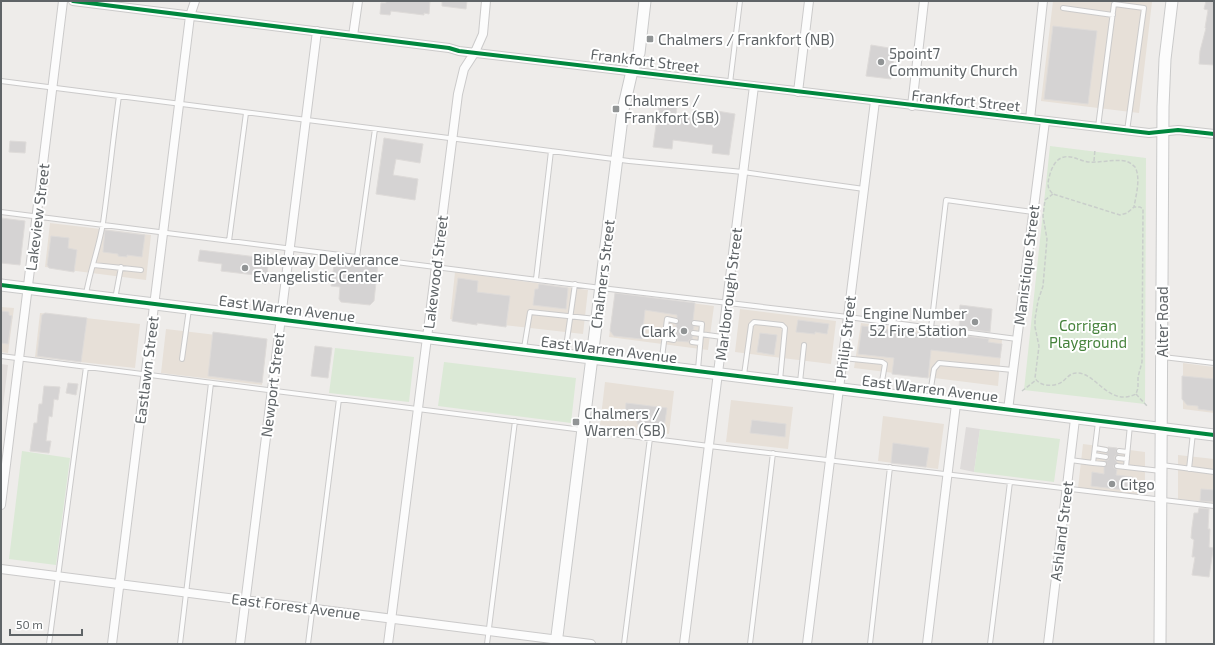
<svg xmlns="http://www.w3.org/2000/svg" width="1215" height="645" font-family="'Exo 2',sans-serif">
<rect width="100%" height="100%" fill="#eeecea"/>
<path fill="#e7e0d8" d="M1053,1L1152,2L1139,113L1041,101Z
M50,223L151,235L146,280L45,267Z
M455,272L588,290L583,334L450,319Z
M615,293L714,306L708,350L609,337Z
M1,307L14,308L8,353L1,352Z
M740,309L836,321L831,364L735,352Z
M40,313L140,324L135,368L35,357Z
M861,323L1002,340L998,386L854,368Z
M166,329L267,341L262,385L161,373Z
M1183,363L1214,367V413L1183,409Z
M605,382L674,391L669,434L600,425Z
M731,400L793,407L788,449L726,442Z
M883,416L944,424L938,469L878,461Z
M1083,444L1145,452V496L1078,488Z
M1178,455L1214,459V503L1178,499Z"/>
<path fill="#dedbda" d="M966,427L980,429L974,472L960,469Z"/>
<path fill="#e0dcda" d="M1,364L8,365L1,423Z"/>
<path fill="#dbe9d6" d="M1050,146L1146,158L1145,404L1024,390Z
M335,348L414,357L409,402L329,393Z
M444,362L576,378L571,423L438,406Z
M980,429L1060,439L1054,482L974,472Z
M22,451L70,458L56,565L9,559Z"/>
<path fill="#d5d3d3" stroke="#dedbd9" d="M386,1H430L429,14L424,13V15L391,11L390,15L380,14L381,3H386Z
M442,1H467L466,9L442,6Z
M1206,1H1214V65L1199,64L1200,51L1206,28H1205L1208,10L1204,9Z
M1053,26L1097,31L1088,104L1044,99Z
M871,45L895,49L891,79L866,76Z
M659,104L677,106L676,115L716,120L717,111L735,114L729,155L712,153L713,145L673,140L672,149L653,147Z
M384,138L423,144L420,163L396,159L393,175L418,179L415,200L376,194Z
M10,141L26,142L25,153L9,152Z
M1,218L25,221L20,265L1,263Z
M105,230L145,235L142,257L127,255V257L118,256V254L103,252Z
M51,236L69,238L68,248L77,250L74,272L49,268L47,265Z
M200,250L257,257V256L269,257L266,284L255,282V275L221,271L222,264L198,261Z
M335,258L378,263L374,301L370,305L341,302L339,299L340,287L331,286Z
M458,278L478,281L477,292L510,296L506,327L477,323V325L452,321Z
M539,284L568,288L566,309L533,305L535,289H538Z
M615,293L695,303L693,320L691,323L694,327L693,330L691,331L690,333L693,336L692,339L689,340V342L677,341V338L674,336L675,334H677L678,331L676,328V324L679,321L677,318V315L645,310L642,339L614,336L610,331Z
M960,305L992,309L990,332L959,328L960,314H959Z
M1,311L9,312V315L12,316L8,344L1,343Z
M45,313L87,318L81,362L37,356L42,315Z
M798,320L829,324L827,334L815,332V334L796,332Z
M862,326L958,338V335L989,339L988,342L1002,344L1000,358L931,350L928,378L892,374L894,358L858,354Z
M213,332L267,339L262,383L208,376Z
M760,333L777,335L774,355L757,352Z
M315,346L332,348L328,378L311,376Z
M1182,376L1214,379V411L1198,409V406L1187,405L1182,399Z
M68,383L78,384L76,395L66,393Z
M44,386L60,387L58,400L54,399L52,417L49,416L46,441H51L49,453L30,451L34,423H37L39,404H42Z
M626,403L667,408L664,428L637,424V419L625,417Z
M752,420L786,424L785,437L750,433Z
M893,443L929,448L926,467L891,463Z
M1108,447L1117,448L1116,452L1119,455L1115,456V460L1118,463L1114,465V468L1117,470L1116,475L1133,477L1131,491L1091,486L1092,472L1104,474V467L1107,465L1105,460H1108L1109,458L1108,455L1106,453L1109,451Z
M1201,489L1214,490V502L1200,501Z
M1199,508L1209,509L1208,529H1210L1209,547L1213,548V550L1209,577L1192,575L1195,557H1192L1194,540L1191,538L1192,527L1194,513H1198Z"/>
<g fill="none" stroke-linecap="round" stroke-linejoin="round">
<g stroke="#cbcaca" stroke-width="6">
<path id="lane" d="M1063,8L1113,15
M1,81L629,161L743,172L864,189
M730,83L740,1
M1098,127L1114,4L1144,8L1127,131
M1,212L601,288L848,317L1017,339
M229,241L246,113
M357,257L375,129
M94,265L141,270
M536,279L551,151
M86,294C90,270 99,248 103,223C109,181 113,138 119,96
M115,299L121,267
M694,323L702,324L698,369
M931,328L946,200L1033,212
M666,329L675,331
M693,333L722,337
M664,338L674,340
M692,342L700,343
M524,348L530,312L596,319
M565,354L575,284
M1,356L709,446L1214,506
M1163,357L1214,363
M843,358L882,362L885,364L880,393
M182,359L189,309
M661,365L667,319L676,321
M744,375L751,325L754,322L782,325L785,328L780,380
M800,382L804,345
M929,400L934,369L939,363L1013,370
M1098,422L1093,463L1104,464
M1095,448L1106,450
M1119,451L1127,452
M1094,455L1106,457
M1118,458L1127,459
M1070,460L1093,463
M1162,465L1214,472
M1117,466L1161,471
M1126,467L1130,425
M1189,469L1193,433
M49,644L86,367
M180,644L211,383
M308,644L339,399
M487,644L515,421
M624,644L650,438
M750,644L773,453
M870,644L890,467
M990,644L1010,482"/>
</g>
<g stroke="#cbcaca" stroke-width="10">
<path id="street" d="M73,1L449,48L459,51L1149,133L1178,130L1214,134
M353,36L358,1
M798,92L809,1
M912,106L924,1
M1030,119L1043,1
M1008,410L1045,121
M1,505L63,1
M1,569L591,644
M112,644L190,16L195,1
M240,644L317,31
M388,644L458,94L464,69L475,52L483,34L486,1
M684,644L754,86
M807,644L875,101
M927,644L956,404
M1048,644L1075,419"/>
</g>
<g stroke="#cacaca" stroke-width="13">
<path id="secondary" d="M1,285L1214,435
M556,644L623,110L632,71L639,53L645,1
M1160,644L1163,107L1165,59L1172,1"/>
</g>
<path stroke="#c9cecb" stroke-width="1.5" stroke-dasharray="4 2" stroke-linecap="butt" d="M1094,161L1095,149
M1053,194L1045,200L1043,216L1047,239L1043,286L1038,301L1035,319V327L1039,346L1035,378C1040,387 1054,387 1062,382C1067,378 1071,372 1078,373C1097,374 1109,407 1136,394L1138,388V377L1142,362L1143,209L1140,207H1134L1127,213L1120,215L1053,194C1048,189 1047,185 1049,178C1051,169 1055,159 1064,157C1072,155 1080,161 1088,162C1100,163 1113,159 1125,161C1129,162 1132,164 1135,167C1141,178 1136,195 1134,207
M1022,391L1036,380
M1136,394L1147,406"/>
<use href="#lane" stroke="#fcfcfc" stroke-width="4"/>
<use href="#street" stroke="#fcfcfc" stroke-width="8"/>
<use href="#secondary" stroke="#fcfcfc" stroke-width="11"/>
<g stroke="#fff" stroke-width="6">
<path id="cycleway" d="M73,1L449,48L459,51L1149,133L1178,130L1214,134
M1,285L1214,435"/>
</g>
<use href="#cycleway" stroke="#00873e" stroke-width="4"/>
</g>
<g fill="#919495" stroke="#fff" stroke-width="1.5">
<rect x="646" y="35" width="8" height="8" rx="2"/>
<circle cx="881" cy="62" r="4"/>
<rect x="612" y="105" width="8" height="8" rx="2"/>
<circle cx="245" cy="268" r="4"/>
<circle cx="975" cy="322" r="4"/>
<circle cx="684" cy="331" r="4"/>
<rect x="572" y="418" width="8" height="8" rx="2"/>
<circle cx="1112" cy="484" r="4"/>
</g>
<g text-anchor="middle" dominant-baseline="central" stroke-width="4" stroke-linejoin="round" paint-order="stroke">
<g font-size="15" fill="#5f6467" stroke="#fff" text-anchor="start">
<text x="658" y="39">Chalmers / Frankfort (NB)</text>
<text x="889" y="53">5point7<tspan x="889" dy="17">Community Church</tspan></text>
<text x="624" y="100">Chalmers /<tspan x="624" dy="17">Frankfort (SB)</tspan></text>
<text x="253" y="259">Bibleway Deliverance<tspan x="253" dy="17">Evangelistic Center</tspan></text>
<text x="967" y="313" text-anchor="end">Engine Number<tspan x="967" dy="17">52 Fire Station</tspan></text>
<text x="676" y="331" text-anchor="end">Clark</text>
<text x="584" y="413">Chalmers /<tspan x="584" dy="17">Warren (SB)</tspan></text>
<text x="1120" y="484">Citgo</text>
</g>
<g font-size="15" fill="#5f6467" stroke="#fff">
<text transform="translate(645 60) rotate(7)">Frankfort Street</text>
<text transform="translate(966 100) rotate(6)">Frankfort Street</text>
<text transform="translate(37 217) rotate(-83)">Lakeview Street</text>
<text transform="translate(1026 265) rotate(-83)">Manistique Street</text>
<text transform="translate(435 272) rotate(-83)">Lakewood Street</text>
<text transform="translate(602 274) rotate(-83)">Chalmers Street</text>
<text transform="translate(728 294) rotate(-83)">Marlborough Street</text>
<text transform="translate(287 308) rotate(7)">East Warren Avenue</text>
<text transform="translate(1162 322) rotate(-90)">Alter Road</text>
<text transform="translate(845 337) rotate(-83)">Philip Street</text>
<text transform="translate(609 349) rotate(7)">East Warren Avenue</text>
<text transform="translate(146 370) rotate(-83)">Eastlawn Street</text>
<text transform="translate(272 385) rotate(-83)">Newport Street</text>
<text transform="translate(930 388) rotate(7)">East Warren Avenue</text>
<text transform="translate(1061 531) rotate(-83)">Ashland Street</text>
<text transform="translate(296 606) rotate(7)">East Forest Avenue</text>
</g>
<g font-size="15" fill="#45823b" stroke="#fff">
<text x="1088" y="325">Corrigan<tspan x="1088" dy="17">Playground</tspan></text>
</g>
</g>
<rect width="1215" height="645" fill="none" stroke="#5f6467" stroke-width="4"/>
<path d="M10 629v6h72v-6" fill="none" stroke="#5f6467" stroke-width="2"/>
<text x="16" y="629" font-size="12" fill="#5f6467" stroke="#ffffff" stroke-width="3" paint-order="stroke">50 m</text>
</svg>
